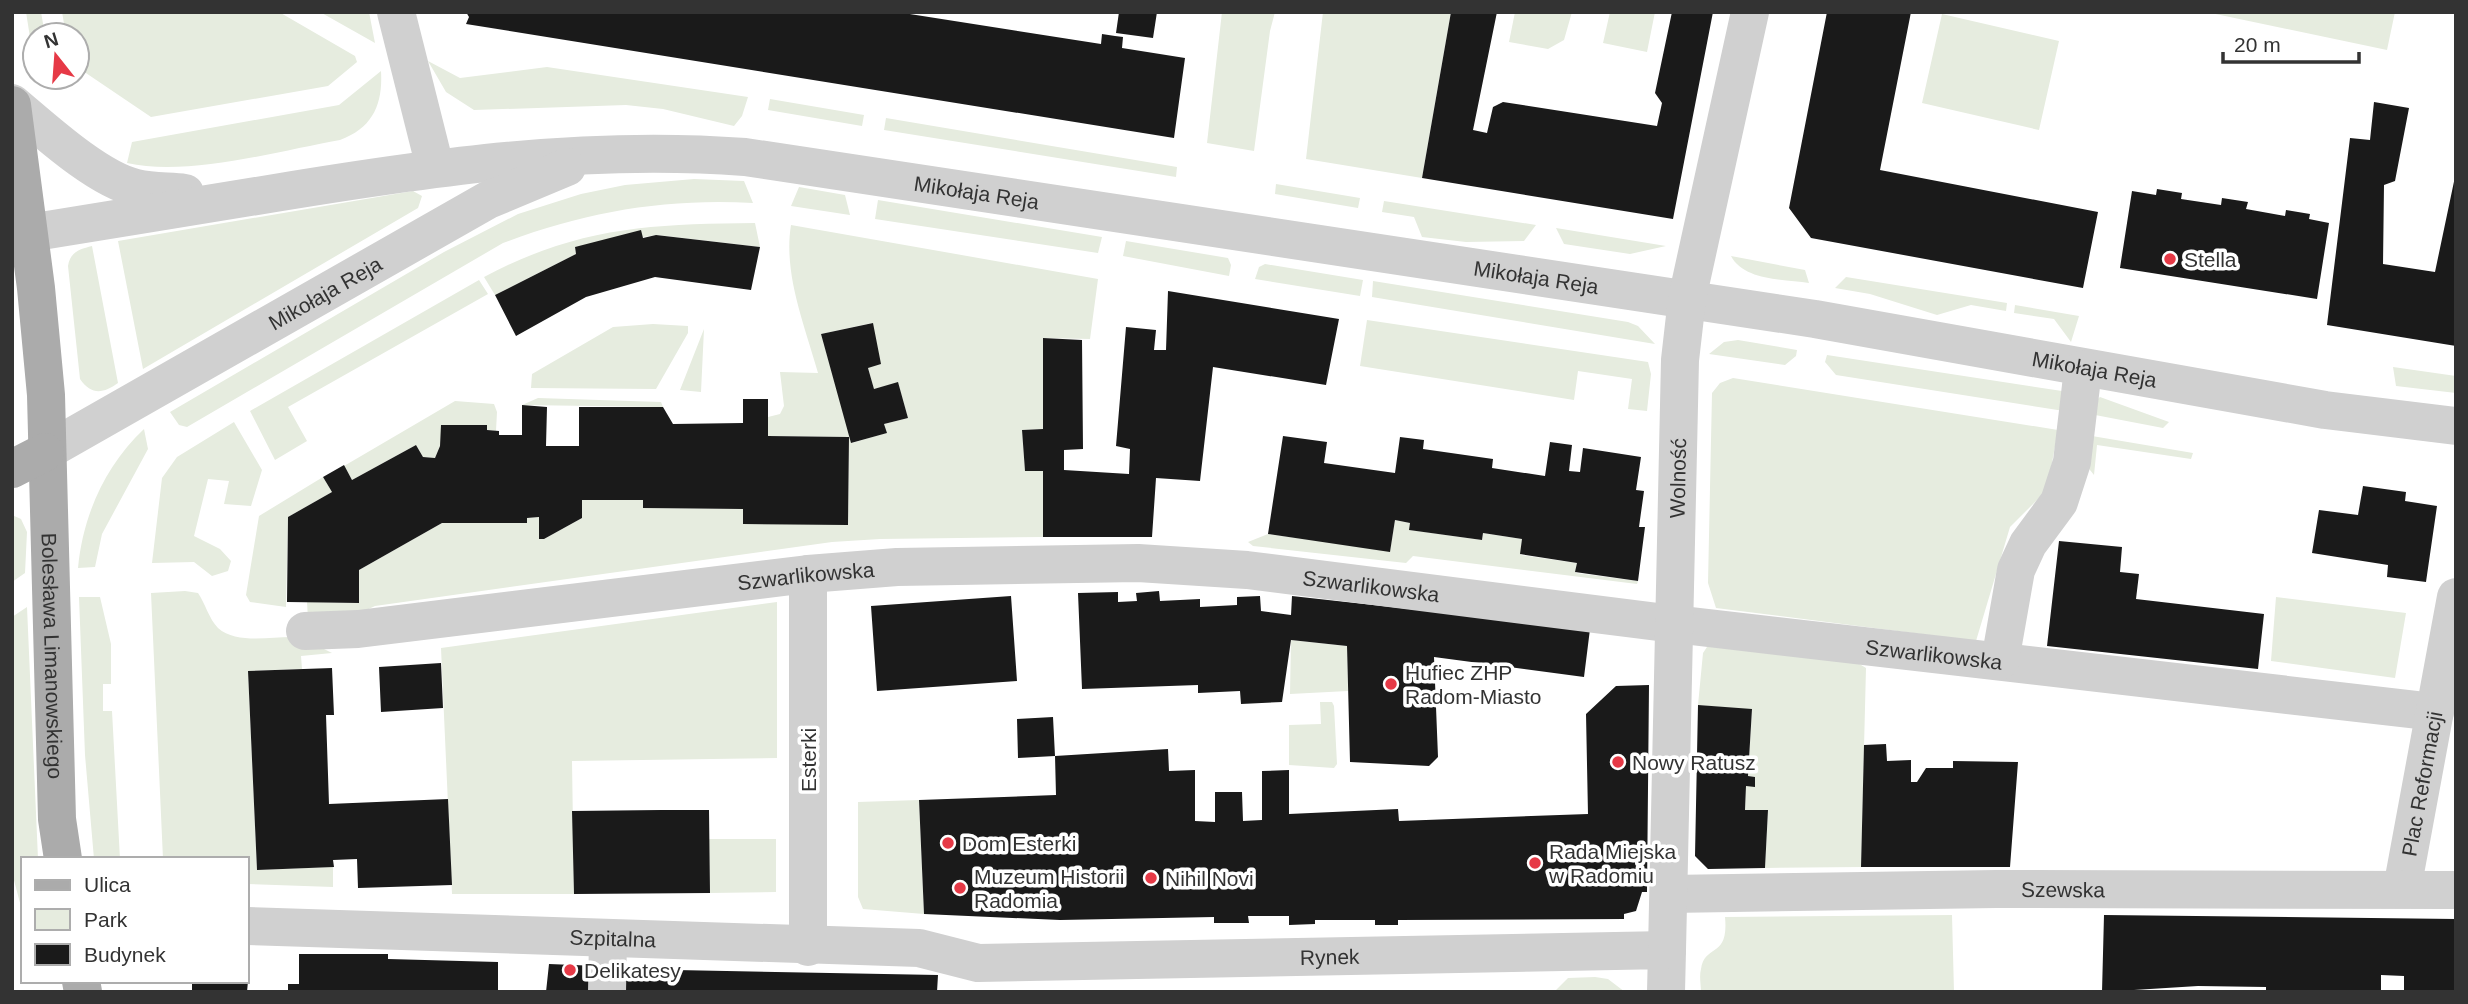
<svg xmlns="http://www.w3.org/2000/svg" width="2468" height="1004" font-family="Arial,sans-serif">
<rect width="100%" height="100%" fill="#fff"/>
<path fill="#e6ecdf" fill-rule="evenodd" d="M26,12H41L45,35H35V69Z
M62,12H279L355,56L357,62L328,86L151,117L77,67V35H66Z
M320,12H369L375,43Z
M1222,12H1275L1270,31L1254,151L1207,143Z
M1323,12H1451L1422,178L1306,159Z
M1515,12H1572L1564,40L1548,49L1509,42Z
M1610,12H1655L1647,52L1603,43Z
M2206,12H2395L2387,50Z
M1942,14L2059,41L2039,130L1922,103Z
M428,61L460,78L547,67L748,97L742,116L734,126L663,109L626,105L474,110L446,92Z
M381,71C383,104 373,128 340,140C278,151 187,177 127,163L132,142L339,105Z
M770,99L864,115L862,126L768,110Z
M886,118L1177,167L1176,177L884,130Z
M694,179L744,181L753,203C665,198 585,212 503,243L187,427L179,425L170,412L444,252L518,214L581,194L625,185Z
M1276,184L1360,198L1358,208L1275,194Z
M799,187L845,195L850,215L791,206Z
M413,191L422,196L418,208L143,369L118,241Z
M878,200L1102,237L1098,253L875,219Z
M1384,201L1536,225L1524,241L1466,242L1422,237L1414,217L1382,212Z
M755,223L760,247L657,235L575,247L576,254L495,295L484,277C578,227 651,224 755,223Z
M791,225L1098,279L1090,339L1043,338V429L1022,430L1025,470L1043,471V537L880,539L832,542L375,606L358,614L308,619L307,602L358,603L359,570L442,523H526L527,518L539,517V538L544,539L582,518V500H643L644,508L743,509V524H848L849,437L768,436V417L780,414L784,406L780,372L818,373C805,326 783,274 791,225ZM872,323L877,351L868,368L874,389L898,383L908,418L884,424L886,433L852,443L821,334Z
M1556,228L1666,246L1630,254L1564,244Z
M1126,241L1228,258L1231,265L1229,276L1123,256Z
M92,246L118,383C103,394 91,395 80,379L68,266C70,252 80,249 92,246Z
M1731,256L1805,270L1809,283C1784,279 1744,281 1731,256Z
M1265,264L1363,280L1360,296L1255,279L1259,267Z
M1846,277L2007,303L2006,311L1971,305L1937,315L1870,294L1835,288Z
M479,280L488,294L288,407L307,441L275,460L250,411Z
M1373,281L1628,322L1638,326L1655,344L1372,297Z
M2015,305L2079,316L2071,342L2054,319L2014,313Z
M1367,320L1648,362L1651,374L1647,411L1628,409L1632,379L1578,371L1574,400L1360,366Z
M653,324L688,326V333L656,389L531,388L532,374L613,327Z
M704,329L701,392L680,390Z
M1738,340L1797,350L1796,356L1785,365L1709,354L1724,342Z
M1827,355L2062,391L2064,411L1836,375L1825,362Z
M2393,367L2456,376V393L2396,386Z
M1733,378L2058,430L2047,490L2010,527L1976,641L1716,608L1708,583L1712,393L1720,383Z
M2100,397L2169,422L2163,428L2090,414L2093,403Z
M538,398L661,402L663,407L522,405Z
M455,401L494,404L497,412L496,431L487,430L486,425H442L440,446L435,458L423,457L416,445L352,480L344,466Z
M234,422L262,470L251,506L224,504L229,481L208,479L194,536L220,549L231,561L228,571L212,576L194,562L152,563L162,478L177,457Z
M144,429L148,449L102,534L95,567L78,568C83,515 105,466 144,429Z
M2086,435L2193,453L2191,459L2097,445L2094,475L2082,460Z
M323,477L332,492L288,517L286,607L250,602L246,595L259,516Z
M12,515L21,519L27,532L25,573L12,582Z
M1395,520L1410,523V530L1482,540L1483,533L1522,539L1521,555L1577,563L1576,573L1638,581L1637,584L1413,556L1406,563L1253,546L1248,542L1268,534L1390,551Z
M185,591L198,593C205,603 209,619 218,628C236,644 269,637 291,637L292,645H316L332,653L301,656L302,669L248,671L257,870L333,867V887L247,884V859H163L151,593Z
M79,597H100L111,644V684H103V711H112L120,859H94L85,755Z
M2276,597L2406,613L2395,678L2271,661Z
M777,602V758L572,761L574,894H452L441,648Z
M27,607L38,859H23V914L12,873V617Z
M1291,640L1347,646L1348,691L1290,694Z
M1718,644L1853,660L1866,668L1861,867L1765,868L1768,811L1745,810L1746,786H1755V777L1748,776L1752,710L1698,705L1703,653L1707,647Z
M1320,702H1332L1334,706L1337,764L1334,768L1289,765V725L1321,724Z
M919,800L924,914L863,909L858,897V802Z
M709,839H776V892L710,893Z
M1952,915L1954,992H1701C1701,985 1699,976 1701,969C1705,943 1729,959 1725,917Z
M1595,977L1608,979L1625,992H1554L1568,978Z"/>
<path fill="#1a1a1a" d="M466,12H897L1101,44L1102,34L1115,36L1123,37L1122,48L1185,58L1174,138L466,24L469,17Z
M1119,12H1157L1153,38L1116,33Z
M1451,12H1497L1473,130L1487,133L1493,107L1503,102L1657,126L1662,103L1655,93L1672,12H1713L1673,219L1422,178Z
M1827,12H1911L1880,170L2098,212L2083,288L1811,238L1789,208Z
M2374,102L2409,108L2395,181L2384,185L2383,264L2435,272L2456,172V346L2327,325L2350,138L2370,140Z
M2157,189L2182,193L2181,199L2221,205L2222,198L2248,202L2246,209L2285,216L2286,210L2310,214L2309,219L2329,223L2317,299L2120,268L2132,191L2156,195Z
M641,230L643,238L656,235L760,247L751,290L655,277L586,297L516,336L495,295L576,254L575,247Z
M1168,291L1339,319L1326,385L1213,367L1200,481L1156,478L1152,537H1043V471H1025L1022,430L1043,429V338L1082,340L1083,449L1064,450V470L1129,474L1130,449L1116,446L1126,327L1156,330L1154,350H1166Z
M873,323L881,364L868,368L874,389L898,382L908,418L884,424L887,433L851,443L821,334Z
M743,399H768V436L849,437L848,525L743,524V509L643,508V500H582V518L544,539H539V517L527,518V523H442L359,570V603L287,602L288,517L332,492L323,477L344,465L352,480L416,445L423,457L435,458L440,446L441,425H487V430L499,431V435H522V405L547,407L546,446H579V407H663L673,424L743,423Z
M1283,436L1327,442L1324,463L1395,473L1400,437L1424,440L1423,449L1493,459L1492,468L1545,476L1550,442L1572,445L1569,471L1580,472L1583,448L1641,457L1636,490L1644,491L1639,527H1645L1638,581L1575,572L1577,563L1520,554L1522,539L1483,533L1482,540L1409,530L1410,523L1395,520L1390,552L1268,534Z
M2363,486L2406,492L2405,501L2437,506L2426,582L2387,577L2388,565L2312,553L2319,510L2358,515Z
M2059,541L2122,547L2120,572L2139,574L2136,599L2264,614L2258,669L2047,646Z
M1159,591L1160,601L1200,599V607L1237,605V597L1260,596L1261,611L1291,615L1292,596L1590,629L1584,677L1434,657L1438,757L1429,766L1350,762L1347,646L1291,640L1282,702L1241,704L1240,691L1198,693V685L1082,689L1078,593L1118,592V602L1137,601L1136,593Z
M1011,596L1017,681L877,691L871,606Z
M441,663L443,708L381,712L379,667Z
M332,668L334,715H326L329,804L448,799L452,885L358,888L357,859L333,860L334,867L257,870L248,671Z
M1649,685L1647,892H1642L1636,911L1624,914V919L1398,920V925H1375V920H1315V924L1289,925V916H1248L1249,923H1214V917L1060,920L924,914L919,800L1056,795L1055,756L1168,749L1169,771L1195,770V821L1215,822V792H1242L1243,821L1262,820V771L1289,770V814L1398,809L1399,821L1588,814L1586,714L1616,686Z
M1698,705L1752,709L1748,776L1755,777V787L1746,786L1745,810H1768L1765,868L1708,869L1695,856Z
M1053,717L1055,756L1018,758L1017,719Z
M1886,744L1887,761L1911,760V782H1917L1926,768H1953V761L2018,762L2010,867H1861L1864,745Z
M661,810H709L710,893L574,894L572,811Z
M2104,915L2456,919V992H2404V976L2381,975V992H2266V987L2198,986L2102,992Z
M299,954H388V959L498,962V992H288V984H299Z
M549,964L598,966V992H546Z
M625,969L938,975L937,992H623Z
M192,981H248L247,992H192Z"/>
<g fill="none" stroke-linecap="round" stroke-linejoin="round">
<g stroke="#d0d0d0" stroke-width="38">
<path d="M396,12L435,167"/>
<path d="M12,103C43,129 97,179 136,188C152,192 169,191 185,193"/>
<path id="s1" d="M29,233C111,219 193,207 275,193C433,167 584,145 745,157L1815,319L2325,410L2456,426"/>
<path id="s2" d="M45,452L488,200L567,167"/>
<path id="s3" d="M305,631L358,629L808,574L897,567L1138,563L1247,570L1674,624L2435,712"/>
<path d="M2000,661L2016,570L2028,544L2059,502L2072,462L2083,369"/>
<path id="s4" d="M2402,889L2456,597"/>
<path id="s5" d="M1669,894L1996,889L2456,890"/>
<path id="s6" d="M247,926L919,948L978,963L1667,950L1666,992"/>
<path d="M808,947V574"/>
<path id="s7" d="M1667,950L1680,360L1687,299L1750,12"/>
<path d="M607,992L608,939"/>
</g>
<g stroke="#ababab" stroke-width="38">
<path id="s8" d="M12,105L36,288L46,395L57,819L63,859"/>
<path d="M12,469L45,452"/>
<path d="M81,981L83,992"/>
</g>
</g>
<g fill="#e63946" stroke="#fff" stroke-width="2.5">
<circle cx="2170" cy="259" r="7"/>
<circle cx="1391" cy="684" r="7"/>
<circle cx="1618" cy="762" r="7"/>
<circle cx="948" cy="843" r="7"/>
<circle cx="1535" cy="863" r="7"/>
<circle cx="1151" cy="878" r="7"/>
<circle cx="960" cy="888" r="7"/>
<circle cx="570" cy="970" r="7"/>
</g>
<g text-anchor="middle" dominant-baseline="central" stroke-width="7" stroke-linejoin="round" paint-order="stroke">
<g font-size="21" fill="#333" stroke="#fff">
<text stroke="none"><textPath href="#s1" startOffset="956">Mikołaja Reja</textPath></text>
<text stroke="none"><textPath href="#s1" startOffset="1522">Mikołaja Reja</textPath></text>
<text stroke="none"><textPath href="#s2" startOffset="322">Mikołaja Reja</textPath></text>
<text stroke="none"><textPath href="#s1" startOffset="2088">Mikołaja Reja</textPath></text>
<text stroke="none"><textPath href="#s7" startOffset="472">Wolność</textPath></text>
<text stroke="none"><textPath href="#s3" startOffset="504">Szwarlikowska</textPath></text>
<text stroke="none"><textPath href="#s3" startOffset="1071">Szwarlikowska</textPath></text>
<text stroke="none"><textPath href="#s3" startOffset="1638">Szwarlikowska</textPath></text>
<text stroke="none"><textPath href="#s8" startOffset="553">Bolesława Limanowskiego</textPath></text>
<text transform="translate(808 760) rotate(-90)">Esterki</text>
<text stroke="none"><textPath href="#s4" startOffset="107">Plac Reformacji</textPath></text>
<text stroke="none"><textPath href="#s5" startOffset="394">Szewska</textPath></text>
<text stroke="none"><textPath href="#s6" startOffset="366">Szpitalna</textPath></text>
<text stroke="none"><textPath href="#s6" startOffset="1085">Rynek</textPath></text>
</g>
<g font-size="21" fill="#333" stroke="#fff" text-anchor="start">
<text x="2184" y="259">Stella</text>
<text x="1405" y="672">Hufiec ZHP<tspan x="1405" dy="24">Radom-Miasto</tspan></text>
<text x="1632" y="762">Nowy Ratusz</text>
<text x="962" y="843">Dom Esterki</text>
<text x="1549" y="851">Rada Miejska<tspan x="1549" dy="24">w Radomiu</tspan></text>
<text x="974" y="876">Muzeum Historii<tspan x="974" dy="24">Radomia</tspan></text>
<text x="1165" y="878">Nihil Novi</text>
<text x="584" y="970">Delikatesy</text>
</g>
</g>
<rect width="2468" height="1004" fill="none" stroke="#333333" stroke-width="28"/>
<rect x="21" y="857" width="228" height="126" fill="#ffffff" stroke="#adadad" stroke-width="2"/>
<rect x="35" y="880" width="35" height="10" fill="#ababab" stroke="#adadad" stroke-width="2"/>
<text x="84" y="892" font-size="21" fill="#333333">Ulica</text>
<rect x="35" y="909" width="35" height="21" fill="#e6ecdf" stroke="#adadad" stroke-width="2"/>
<text x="84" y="927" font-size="21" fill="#333333">Park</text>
<rect x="35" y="944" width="35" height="21" fill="#1a1a1a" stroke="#adadad" stroke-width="2"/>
<text x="84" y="962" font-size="21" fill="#333333">Budynek</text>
<g transform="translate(56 56) rotate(343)"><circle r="33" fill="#ffffff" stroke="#adadad" stroke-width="2"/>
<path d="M0-5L12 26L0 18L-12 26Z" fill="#e63946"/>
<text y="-10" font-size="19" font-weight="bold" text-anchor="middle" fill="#333333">N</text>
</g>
<path d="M2223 52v10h136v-10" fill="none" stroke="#333333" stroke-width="3.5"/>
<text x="2234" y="52" font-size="21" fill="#333333" stroke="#ffffff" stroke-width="5" paint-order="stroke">20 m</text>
</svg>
